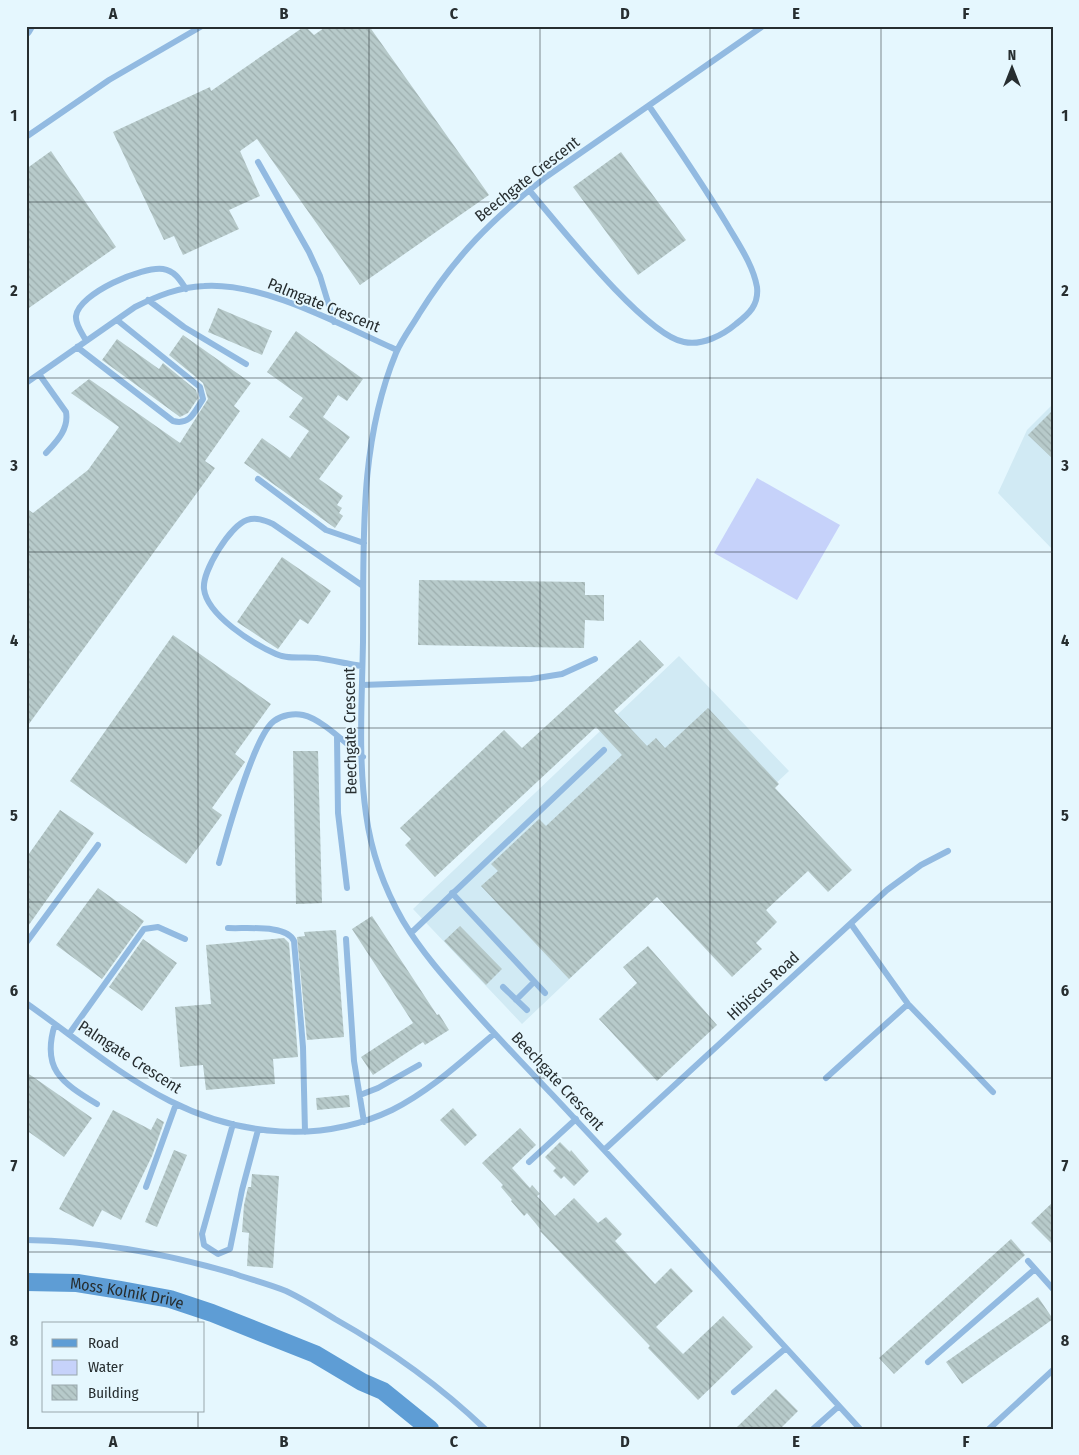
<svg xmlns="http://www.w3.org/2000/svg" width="1079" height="1455" font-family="'Fira Sans Condensed',sans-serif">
<defs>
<pattern id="building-back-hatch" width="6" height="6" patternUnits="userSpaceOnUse" patternTransform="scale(1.25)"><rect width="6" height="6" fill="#b7caca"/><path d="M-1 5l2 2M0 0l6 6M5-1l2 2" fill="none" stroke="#9daeae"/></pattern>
</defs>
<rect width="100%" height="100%" fill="#e5f7fe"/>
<path fill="#d1eaf4" d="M1053,404V550L998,493L1027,430Z
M679,656L789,771L522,1024L413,909Z"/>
<path fill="#c6d2fa" d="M757,478L840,525L797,600L714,553Z"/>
<path fill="url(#building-back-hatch)" d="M305,26L314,35L327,26H369L489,195L360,285L257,139L240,151L260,196L229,210L239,229L183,255L174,236L164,240L113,132L210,87L211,91Z
M51,151L116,247L26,310V169Z
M621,152L686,240L638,275L573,187Z
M218,308L272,331L262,355L208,332Z
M296,331L363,379L347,401L338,395L323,417L350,437L319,479L343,496L337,505L342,508L339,513L343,516L335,528L244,463L262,438L290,458L309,431L289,417L303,398L267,372Z
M183,335L251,383L234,406L240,411L205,461L215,468L26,728V508L33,513L88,470L119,427L71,393L89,379L180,443L208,399L203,383L169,355Z
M117,339L159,369L163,363L196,390L198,398L188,413L180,417L102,360Z
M1053,410V459L1028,435Z
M282,557L331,591L308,624L300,619L278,649L237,622Z
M419,580L585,582V595H604V621L585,620L584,648L418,645Z
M173,635L271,704L235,754L245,762L212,808L222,815L186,864L70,781Z
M640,640L664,665L614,711L647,746L656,738L665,748L708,708L779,784L775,788L852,870L828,892L808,871L766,910L777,922L756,943L762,949L732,977L657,897L569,979L481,886L498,871L491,864L539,819L546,826L622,755L596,727L435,877L405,845L411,839L400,828L504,730L522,748Z
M293,751H318L322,903L296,904Z
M60,810L94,833L26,929V858Z
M98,888L144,921L102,979L56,945Z
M372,916L437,1015L439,1014L449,1030L425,1045L423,1042L373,1075L361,1057L413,1023L352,929Z
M460,926L502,969L486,985L444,941Z
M336,930L344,1037L307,1040L297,937L305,936L304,932Z
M284,938L289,943L298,1057L273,1059L275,1084L206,1090L203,1065L180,1067L175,1007L211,1004L206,945Z
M143,939L177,963L142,1011L109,987Z
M648,946L717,1025L657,1081L599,1019L637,983L623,967Z
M26,1072L92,1118L64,1157L26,1130Z
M349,1095L350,1107L317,1110L316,1098Z
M453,1108L477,1135L465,1146L440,1120Z
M113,1110L151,1130L157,1118L164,1122L152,1156L121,1220L102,1210L93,1227L59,1209Z
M520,1128L536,1145L512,1168L530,1188L532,1185L540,1194L537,1196L555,1216L574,1198L598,1223L606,1217L622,1234L615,1241L655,1284L671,1268L693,1291L656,1327L683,1354L723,1316L753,1347L698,1400L648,1348L650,1346L540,1231L541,1230L527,1213L524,1216L511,1201L512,1200L501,1187L503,1185L482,1163Z
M560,1142L570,1152L571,1150L589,1171L574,1186L564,1176L561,1179L553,1171L556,1168L545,1157Z
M174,1150L187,1155L157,1227L145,1222Z
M252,1174L279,1176L273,1268L247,1266L249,1233L242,1232L244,1205L248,1187H251Z
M1053,1202V1245L1031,1223Z
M1011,1239L1025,1255L894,1374L879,1358Z
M1038,1297L1053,1319L962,1384L946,1362Z
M776,1389L798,1411L780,1429H735Z"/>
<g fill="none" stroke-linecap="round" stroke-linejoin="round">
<path stroke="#92bae1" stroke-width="6" d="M763,26L546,177C492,219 456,255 419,314C412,326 402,339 396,353C358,445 364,544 363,642C362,699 358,758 366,814C371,851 384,888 403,921C421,951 444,977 467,1003C502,1043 539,1080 575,1119C671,1221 765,1325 860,1429
M26,137L109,80L202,26
M258,162L309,252L320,276L334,322
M529,190C558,224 645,335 684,342C702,346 723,335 736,324C749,314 759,305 757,287C753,265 739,245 728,226C703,185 676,145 649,106
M148,300L184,327L246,364
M86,341C83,334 75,325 76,316C79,293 143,266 163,269C175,271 180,280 186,289
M77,347L173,421C190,426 195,411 203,399L200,387L117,320
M39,374L66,412C69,429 57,441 46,453
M26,383L135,307C157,296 179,287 204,286C265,282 342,326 397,350
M258,479L326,530L364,543
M362,666C347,664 332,660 317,658C303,656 289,660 276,654C253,644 207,615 204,589C202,571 230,526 247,520C256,517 264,520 273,524L363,586
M362,685L531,679L562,674L595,659
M337,737L338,813L347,888
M219,863C227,835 254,735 274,721C282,715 294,713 303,715C322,719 347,745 363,757
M452,893L545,993
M851,924L908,1004L993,1092
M228,928C245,929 287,924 294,941L303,1047L305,1132
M411,933L604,750
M346,939L354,1061L364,1122
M26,943L98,845
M503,987L527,1010
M516,1000L534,982
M26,1003C73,1036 119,1075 170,1101C239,1136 321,1144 392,1110C430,1091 462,1061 494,1034
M55,1024C41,1069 61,1082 97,1104
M69,1034L144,929L158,927L185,939
M826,1078L908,1004
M360,1095L378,1088L419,1065
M233,1124L202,1234L204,1245L218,1254L230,1249L242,1190L258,1130
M604,1150L887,890L921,865L948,851
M529,1162L576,1119
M146,1187L176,1104
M26,1240C97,1241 164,1253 232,1273C249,1279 269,1284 286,1291C303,1299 319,1309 335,1319C390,1350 439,1385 485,1429
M1028,1261L1053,1289
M928,1362L1035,1269
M734,1392L786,1348
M813,1429L839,1406
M989,1429L1053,1370"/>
<path stroke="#92bae1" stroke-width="12" d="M26,31L29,26"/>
<path stroke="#5e9dd5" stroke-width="18" id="s1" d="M26,1282L77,1283L120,1290L170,1299L212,1313L315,1354L362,1382L383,1391L430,1429"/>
</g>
<path fill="none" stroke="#272e30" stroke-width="1" stroke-opacity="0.55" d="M198,26V1324M369,26V1429M540,26V1429M710,26V1429M881,26V1429M26,202H1053M26,378H1053M26,552H1053M26,728H1053M26,902H1053M26,1078H1053M26,1252H1053M198,1411V1429"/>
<g text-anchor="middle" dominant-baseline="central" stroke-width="4" stroke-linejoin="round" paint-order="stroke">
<g font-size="16" fill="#272e30" stroke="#e5f7fe">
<text transform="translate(527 179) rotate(-38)">Beechgate Crescent</text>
<text transform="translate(324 305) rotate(22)">Palmgate Crescent</text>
<text transform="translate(350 731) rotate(-91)">Beechgate Crescent</text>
<text transform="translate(763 986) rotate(-43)">Hibiscus Road</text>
<text transform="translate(130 1057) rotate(33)">Palmgate Crescent</text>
<text transform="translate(558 1081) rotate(47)">Beechgate Crescent</text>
<text stroke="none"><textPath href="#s1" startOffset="102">Moss Kolnik Drive</textPath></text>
</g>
</g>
<rect width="1079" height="1455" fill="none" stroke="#e5f7fe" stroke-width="55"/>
<rect x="42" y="1322" width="162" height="90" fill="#e5f7fe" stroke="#99a7ac"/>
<rect x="52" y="1339" width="25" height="8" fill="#5e9dd5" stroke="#99a7ac"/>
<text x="88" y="1348" font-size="15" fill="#272e30">Road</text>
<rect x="52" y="1360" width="25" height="15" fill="#c6d2fa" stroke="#99a7ac"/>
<text x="88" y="1372" font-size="15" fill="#272e30">Water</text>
<rect x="52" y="1385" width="25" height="15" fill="url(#building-back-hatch)" stroke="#99a7ac"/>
<text x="88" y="1398" font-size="15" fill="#272e30">Building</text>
<g transform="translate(1012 68)" stroke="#e5f7fe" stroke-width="4" paint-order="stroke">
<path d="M0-4L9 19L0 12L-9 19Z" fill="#272e30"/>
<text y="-8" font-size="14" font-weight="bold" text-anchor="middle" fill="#272e30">N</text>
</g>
<rect x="28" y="28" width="1024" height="1400" fill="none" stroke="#272e30" stroke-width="2"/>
<g font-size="16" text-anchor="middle" font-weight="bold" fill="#272e30">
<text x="113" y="19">A</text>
<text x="284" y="19">B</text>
<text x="454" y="19">C</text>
<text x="625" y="19">D</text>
<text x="796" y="19">E</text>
<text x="966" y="19">F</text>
<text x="14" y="121">1</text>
<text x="1065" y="121">1</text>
<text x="14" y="296">2</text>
<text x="1065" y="296">2</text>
<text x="14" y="471">3</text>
<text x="1065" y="471">3</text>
<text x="14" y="646">4</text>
<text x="1065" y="646">4</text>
<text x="14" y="821">5</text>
<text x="1065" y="821">5</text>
<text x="14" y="996">6</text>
<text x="1065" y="996">6</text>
<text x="14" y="1171">7</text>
<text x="1065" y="1171">7</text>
<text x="14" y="1346">8</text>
<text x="1065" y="1346">8</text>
<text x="113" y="1447">A</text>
<text x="284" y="1447">B</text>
<text x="454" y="1447">C</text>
<text x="625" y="1447">D</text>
<text x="796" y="1447">E</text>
<text x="966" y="1447">F</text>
</g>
</svg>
